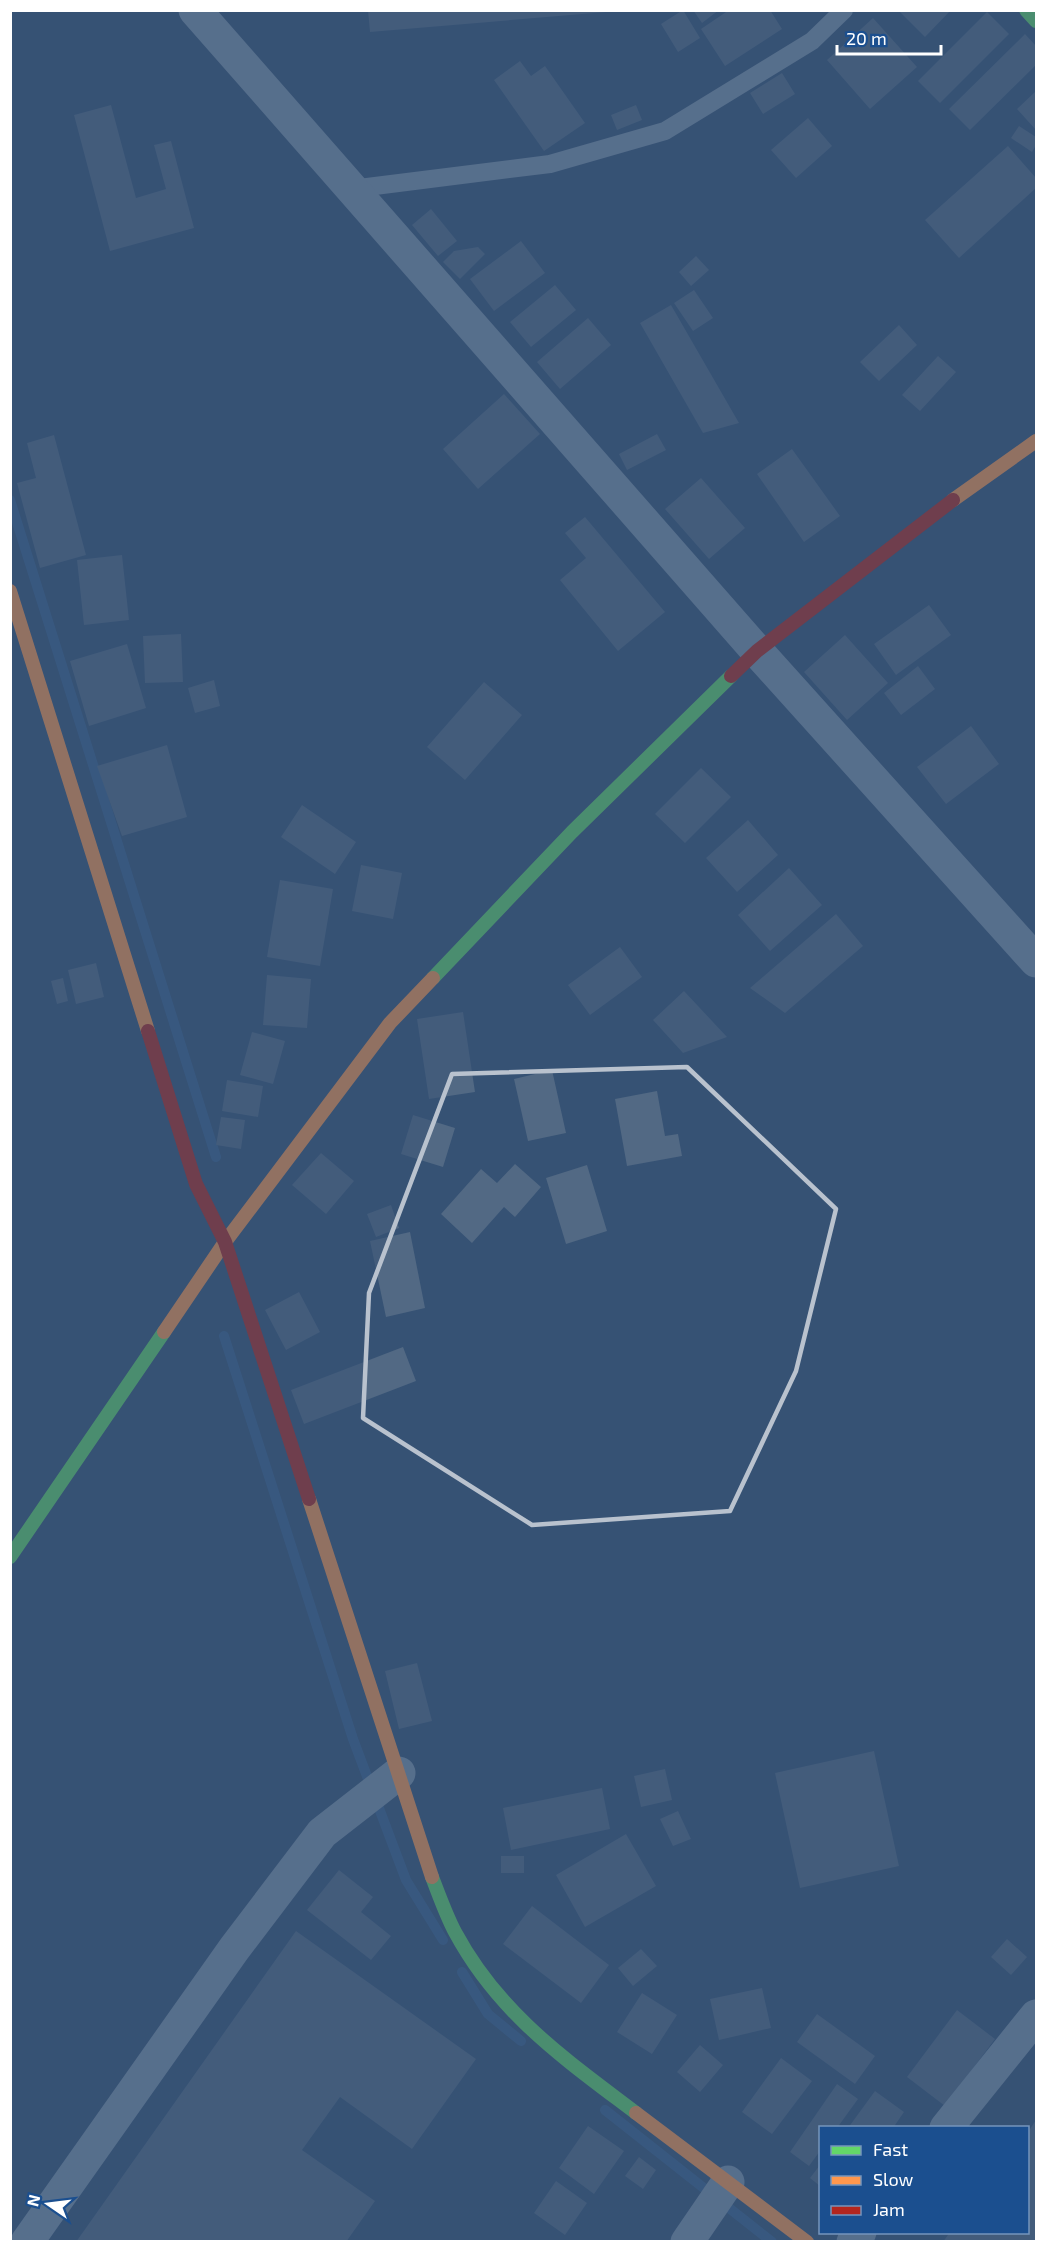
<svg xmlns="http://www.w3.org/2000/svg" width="1047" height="2252" font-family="'Exo 2',sans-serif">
<rect width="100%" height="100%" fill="#365274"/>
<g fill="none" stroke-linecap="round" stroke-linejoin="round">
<path stroke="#3b618d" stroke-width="10" d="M10,500L216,1157
M224,1336L353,1739L406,1880L443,1940
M462,1972L488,2014L521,2041
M605,2110L772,2242"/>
</g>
<path fill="#526984" d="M368,10H606V12L370,32Z
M683,10L700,38L678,52L661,24Z
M693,10H719L702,23Z
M729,10H770L782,29L725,66L701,29Z
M898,10H951L925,37Z
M987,12L1009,34L940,103L918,81Z
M873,18L917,67L870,109L827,60Z
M1025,34L1036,46V65L970,130L949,109Z
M520,61L531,76L545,66L585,123L544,151L494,80Z
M782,73L795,94L763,114L750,93Z
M1036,91V130L1017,109Z
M111,105L136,198L166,189L154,145L171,141L194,228L110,251L74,115Z
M636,105L642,120L617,130L611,115Z
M808,118L832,146L796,178L771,150Z
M1019,126L1036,137V145L1032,152L1011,138Z
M1008,146L1036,178V188L959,258L925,220Z
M431,209L457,241L438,256L412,225Z
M521,241L545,273L494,311L470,279Z
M478,247L485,254L460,279L443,262L454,251Z
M696,256L709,270L691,286L679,272Z
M555,285L576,310L531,347L510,322Z
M694,290L713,318L693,331L674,303Z
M671,305L739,423L703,433L640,323Z
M588,318L611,345L560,389L537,362Z
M899,325L917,345L879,381L860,362Z
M938,356L956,372L920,411L902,395Z
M504,394L540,434L478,489L443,449Z
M657,434L666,450L627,470L619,454Z
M54,435L86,555L40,568L17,483L36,478L27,443Z
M792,449L840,516L804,542L757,474Z
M701,478L745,528L709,559L665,509Z
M585,517L665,612L618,651L560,580L586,558L565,533Z
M122,555L129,620L84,625L77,560Z
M929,605L951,635L896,675L874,644Z
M181,634L183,682L145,683L143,636Z
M845,635L888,683L847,720L804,672Z
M127,644L146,708L89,726L70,661Z
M918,666L935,689L901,715L884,693Z
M214,680L220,706L195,713L188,688Z
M484,682L522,715L465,780L427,747Z
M971,726L999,764L946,804L917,767Z
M167,745L187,817L122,836L97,766Z
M701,768L731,797L685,843L655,814Z
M302,805L356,842L335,874L281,837Z
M748,820L778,855L737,892L706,858Z
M361,865L402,873L393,919L352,911Z
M789,868L822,905L770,951L738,915Z
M280,880L333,889L320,966L267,957Z
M836,914L863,946L785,1013L750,988Z
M620,947L642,977L590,1015L568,985Z
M96,963L104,997L76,1004L68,970Z
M267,975L311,979L307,1028L263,1025Z
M63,978L68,1001L57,1004L51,981Z
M684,991L727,1037L683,1053L653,1020Z
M463,1012L475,1092L429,1099L417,1019Z
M252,1032L285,1041L273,1084L240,1075Z
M552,1070L566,1133L528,1141L514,1079Z
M227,1080L263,1086L258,1117L222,1111Z
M657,1091L665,1136L678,1134L682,1156L627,1166L615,1099Z
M413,1115L455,1128L443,1167L401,1154Z
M221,1117L245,1120L241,1149L216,1145Z
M321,1153L354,1181L326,1214L292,1185Z
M515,1164L541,1187L515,1217L504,1207L472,1243L441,1214L481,1169L497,1183Z
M587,1165L607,1231L566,1244L546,1178Z
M391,1205L399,1228L376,1237L367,1214Z
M410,1232L425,1308L386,1317L370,1241Z
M299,1292L320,1332L286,1350L265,1310Z
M403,1347L416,1381L304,1424L291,1390Z
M417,1663L432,1721L399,1729L385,1671Z
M874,1751L899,1866L800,1888L775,1773Z
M665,1769L672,1800L641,1807L634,1776Z
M602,1788L610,1829L511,1850L503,1808Z
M678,1811L691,1839L673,1846L660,1819Z
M626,1834L656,1886L585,1927L556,1875Z
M501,1856H524V1873H501Z
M339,1870L373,1897L361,1912L391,1936L371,1960L307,1910Z
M532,1906L609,1965L581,2003L503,1944Z
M296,1931L476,2059L412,2149L340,2097L302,2150L375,2201L346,2242H76Z
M1007,1939L1027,1957L1011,1975L991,1957Z
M641,1949L657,1966L633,1986L618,1968Z
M762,1988L771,2028L719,2040L710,1999Z
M642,1993L677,2015L652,2054L617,2032Z
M957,2010L995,2039L945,2106L907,2077Z
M817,2014L875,2056L855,2084L797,2042Z
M700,2045L723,2065L700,2092L677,2072Z
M781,2058L812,2081L772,2134L742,2112Z
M837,2084L858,2099L837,2128H820V2151L809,2166L790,2152Z
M875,2091L904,2112L893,2128H848Z
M1036,2120V2242H943L950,2232H1028V2132Z
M588,2126L624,2151L594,2194L559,2168Z
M639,2157L656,2170L643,2189L625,2176Z
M820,2165V2186L810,2178Z
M556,2181L587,2203L565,2235L534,2213Z"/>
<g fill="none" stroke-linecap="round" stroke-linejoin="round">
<path stroke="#7d92a8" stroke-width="18" d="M351,189L550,164L665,131L812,41L844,10"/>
<path stroke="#7d92a8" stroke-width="33" d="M195,10L757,651L1036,961
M946,2128L1036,2016
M27,2242L234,1949L322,1833L399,1773
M687,2242L728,2182
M853,2242L860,2232"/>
<path stroke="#63d668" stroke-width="14" d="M1026,10L1036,21
M433,978L572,832L731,676
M10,1557L164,1332
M432,1877C439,1895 446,1915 455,1932C499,2014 565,2059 636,2113"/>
<path stroke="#ff974d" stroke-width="14" d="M953,500L1036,441
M10,591L148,1031
M164,1332L225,1242L390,1023L433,978
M309,1499L432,1877
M636,2113L807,2242"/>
<path stroke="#b3261e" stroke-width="14" d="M731,676L757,651L953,500
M148,1031L196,1184L225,1242L309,1499"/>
</g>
<path d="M0 0H1047V2252H0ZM687,1067L836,1209L796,1371L730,1511L532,1525L363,1418L369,1293L452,1074Z" fill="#365274" fill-opacity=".55" fill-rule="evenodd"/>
<path fill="none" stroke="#b9c2ce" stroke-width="4.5" stroke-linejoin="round" d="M687,1067L836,1209L796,1371L730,1511L532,1525L363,1418L369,1293L452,1074Z"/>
<rect width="1047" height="2252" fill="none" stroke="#ffffff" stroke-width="24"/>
<rect x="819" y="2126" width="210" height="108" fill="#1b4f8f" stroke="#7695bc" stroke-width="1.5"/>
<rect x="831" y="2146" width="30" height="9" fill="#63d668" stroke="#7695bc" stroke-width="1.5"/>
<text x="873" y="2156" font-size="18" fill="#ffffff">Fast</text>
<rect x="831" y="2176" width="30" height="9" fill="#ff974d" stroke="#7695bc" stroke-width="1.5"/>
<text x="873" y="2186" font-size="18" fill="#ffffff">Slow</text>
<rect x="831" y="2206" width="30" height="9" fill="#b3261e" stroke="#7695bc" stroke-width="1.5"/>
<text x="873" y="2216" font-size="18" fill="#ffffff">Jam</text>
<g transform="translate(48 2204) rotate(284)" stroke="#1b4f8f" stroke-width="4.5" paint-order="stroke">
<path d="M0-4.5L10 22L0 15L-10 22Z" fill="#ffffff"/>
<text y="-9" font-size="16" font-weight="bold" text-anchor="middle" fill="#ffffff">N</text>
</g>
<path d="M837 45v9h104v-9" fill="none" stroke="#ffffff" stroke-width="3"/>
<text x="846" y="45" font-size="18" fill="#ffffff" stroke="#1b4f8f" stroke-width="4.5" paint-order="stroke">20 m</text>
</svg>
